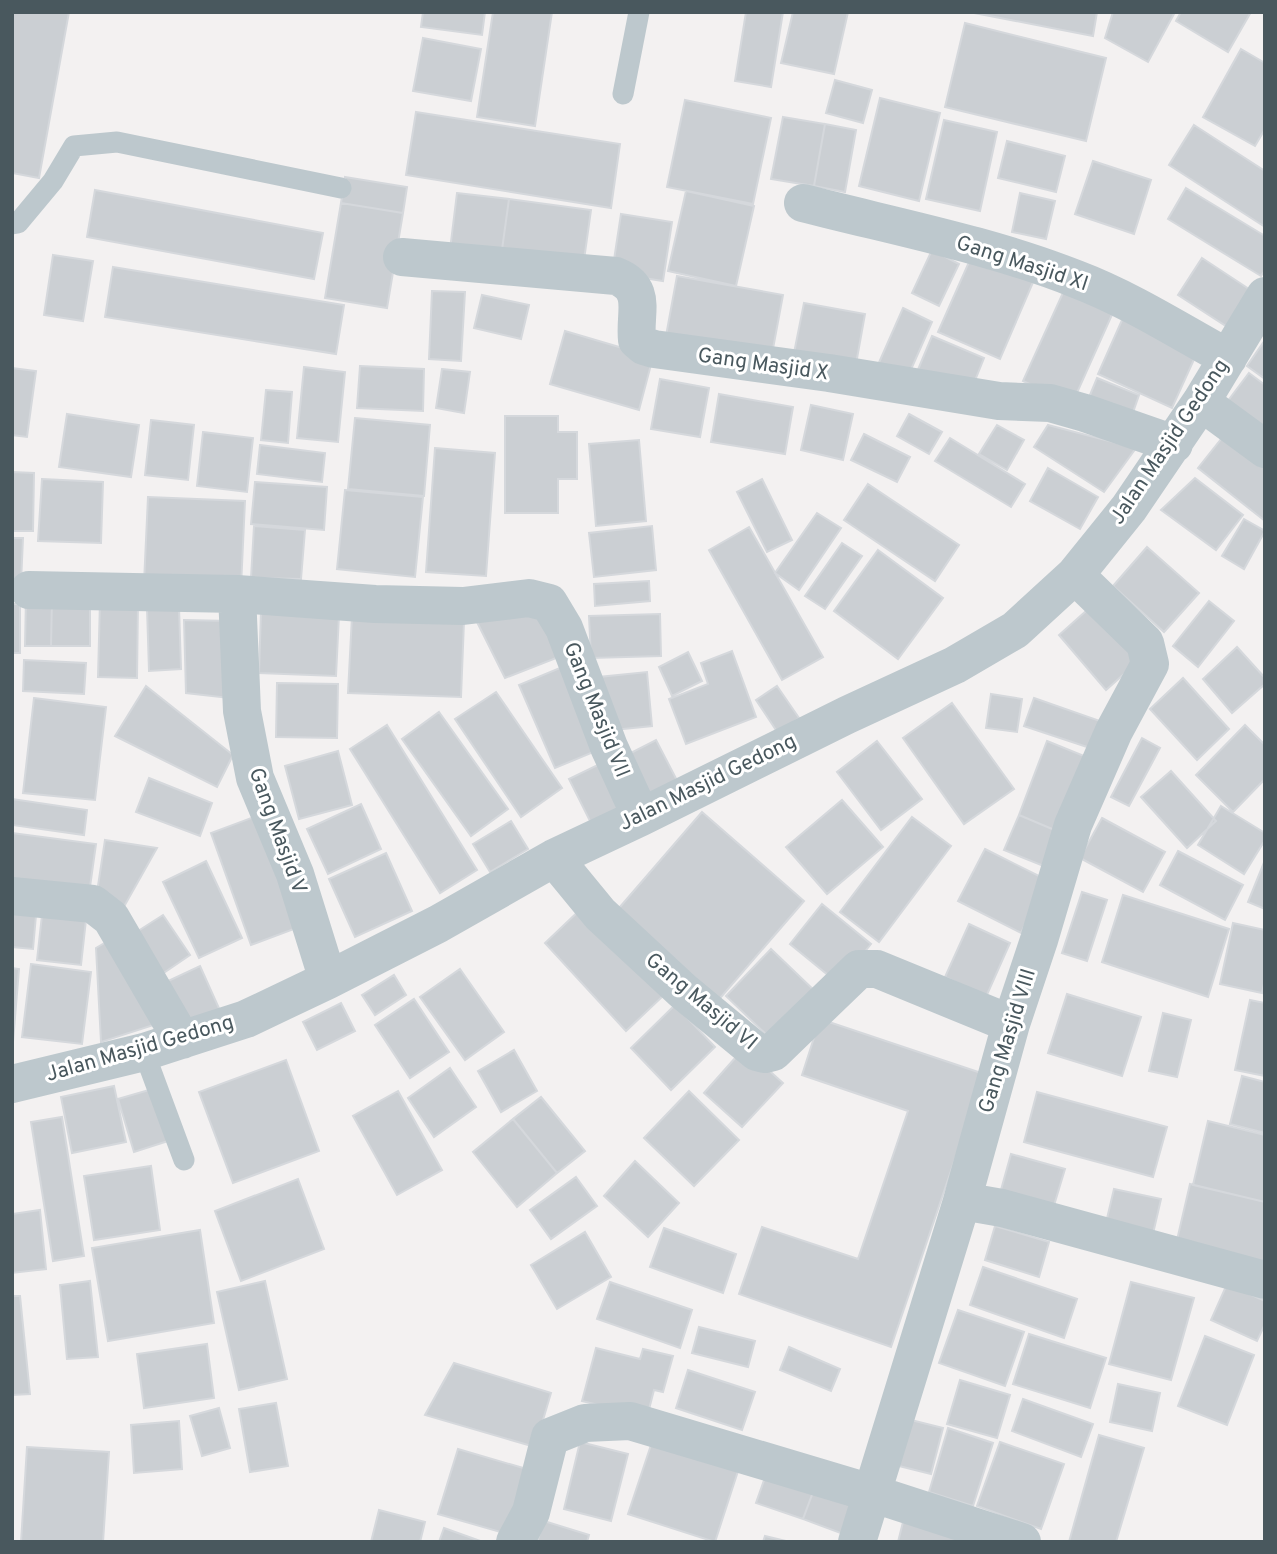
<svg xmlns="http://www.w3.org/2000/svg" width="1277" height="1554" font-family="Overpass,sans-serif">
<rect width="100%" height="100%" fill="#f3f1f1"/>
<path fill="#cbcfd3" stroke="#d5d8dc" stroke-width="2" d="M12,12H69L39,178L12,173Z
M423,12H485L482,35L421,27Z
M493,12H552L535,126L477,117Z
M746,12H783L771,87L735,81Z
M793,12H848L834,74L781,63Z
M969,12H1097L1093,36Z
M1113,12H1170L1174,14L1148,62L1105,38Z
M1181,12H1251L1228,52L1176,21Z
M965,23L1106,58L1086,141L945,107Z
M423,38L481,49L471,101L413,91Z
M1241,49L1265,63V129L1255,146L1203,117Z
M835,80L872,90L863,123L826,113Z
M880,98L940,113L919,201L859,186Z
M685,100L771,118L753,204L667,187Z
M416,112L620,144L611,208L406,175Z
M783,117L825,124L814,186L771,179Z
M944,120L997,132L980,211L926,199Z
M825,124L856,130L845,192L814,186Z
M1194,125L1265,171V227L1169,165Z
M1007,141L1065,156L1056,192L998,178Z
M1093,161L1151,180L1134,234L1075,214Z
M345,177L407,187L403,213L341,203Z
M1186,188L1265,236V270L1261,276L1168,219Z
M95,190L323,233L314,279L87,237Z
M686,191L754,206L736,286L668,271Z
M457,193L509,199L501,257L450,250Z
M1020,193L1055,201L1046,239L1012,232Z
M509,199L591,210L583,267L501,257Z
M341,203L403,213L387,308L325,298Z
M621,214L672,222L663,281L612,273Z
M932,250L959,264L939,306L912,293Z
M973,253L1034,280L1000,359L938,332Z
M53,255L93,261L83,321L44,315Z
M1202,258L1252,291L1229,328L1178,295Z
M113,267L344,305L336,354L105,317Z
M677,276L783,295L772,354L666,336Z
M1066,286L1115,308L1072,404L1023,381Z
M432,291L465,292L461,361L429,359Z
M482,295L529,305L521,339L474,328Z
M804,303L865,314L856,364L794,353Z
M903,308L932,322L906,381L877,367Z
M1126,311L1201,344L1172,408L1098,374Z
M565,331L653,357L639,410L550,384Z
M932,336L984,358L970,393L917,372Z
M1265,340V379L1247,366Z
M360,366L424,369L423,411L357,408Z
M304,367L345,372L338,442L297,438Z
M12,368L36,371L27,437L12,435Z
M442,369L470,372L464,413L436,408Z
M1249,373L1265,385V437L1224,406Z
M1097,378L1139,395L1129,424L1085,407Z
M660,379L709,388L700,437L651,429Z
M266,390L292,392L288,443L261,440Z
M719,394L793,407L785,454L711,442Z
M811,405L853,414L843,460L801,450Z
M67,414L139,425L131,477L59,467Z
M909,414L942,432L929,454L897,436Z
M505,416H558V432H577V479H558V513H505Z
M355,418L430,425L424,496L348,489Z
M151,420L194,425L188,480L145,475Z
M997,425L1024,440L1007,470L979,454Z
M1048,425L1136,448L1104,492L1034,447Z
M203,432L253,438L247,492L197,486Z
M1226,433L1265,464V521L1198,468Z
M864,434L910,457L897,482L851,460Z
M950,438L1025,484L1011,507L935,461Z
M639,440L646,521L596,526L589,444Z
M260,445L325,453L322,482L257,474Z
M435,448L495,453L486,576L426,572Z
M1048,468L1098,497L1080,529L1030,501Z
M12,472L34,473L33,531H12Z
M1195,478L1243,515L1216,550L1161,510Z
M42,479L103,482L101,543L38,541Z
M762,479L792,540L767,552L737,492Z
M255,482L327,487L324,530L251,524Z
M868,484L959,545L935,581L844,520Z
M345,490L423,497L415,577L337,569Z
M148,497L245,501L241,587L144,583Z
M817,513L841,528L799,590L775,573Z
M1244,519L1265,531L1244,569L1222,556Z
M254,526L305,530L301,579L251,578Z
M652,526L656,570L594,577L589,533Z
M749,527L823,657L782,680L709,550Z
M12,538H23L21,583H12Z
M842,543L862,556L825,609L805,596Z
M1147,547L1199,593L1164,632L1113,586Z
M878,550L943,598L898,659L834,611Z
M649,581L650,601L595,606L594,584Z
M26,597H52L51,646H25Z
M52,597L90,598V646H51Z
M100,601L138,602L137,678L98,677Z
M1209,601L1234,621L1198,667L1173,646Z
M1095,603L1142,658L1106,690L1059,635Z
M12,604H20V653H12Z
M179,607L181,669L149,671L147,608Z
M261,611L339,615L336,676L259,673Z
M547,611L564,655L505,678L476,620Z
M660,614L661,656L591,658L589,616Z
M352,616L464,621L461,697L348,693Z
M184,620L230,621L229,698L186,693Z
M1237,647L1265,678V684L1232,713L1203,679Z
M732,651L756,717L686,744L669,699L708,684L701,663Z
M688,652L702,681L672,696L659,667Z
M24,660L86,663L84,694L23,691Z
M567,665L603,748L555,768L519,685Z
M647,672L652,726L604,731L599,677Z
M1183,678L1229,729L1197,760L1150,709Z
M277,683L338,684L337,738L276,737Z
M146,686L233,755L217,787L115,736Z
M777,686L799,718L778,733L756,700Z
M496,692L562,788L521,817L455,719Z
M991,694L1022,699L1017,732L986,728Z
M34,698L106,707L95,800L23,793Z
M1034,698L1100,721L1090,748L1024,726Z
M952,703L1014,789L964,824L903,738Z
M439,712L508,809L471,836L402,739Z
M387,725L477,870L440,893L350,749Z
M1245,725L1265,745V779L1233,812L1196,775Z
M1142,738L1160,748L1129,806L1111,797Z
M656,740L682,790L649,807L623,757Z
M877,741L922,799L881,830L837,772Z
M1047,741L1094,760L1064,834L1019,815Z
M338,751L352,805L299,819L285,766Z
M606,761L634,819L598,837L569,779Z
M1171,771L1216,821L1187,848L1141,797Z
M149,778L212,803L200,836L136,812Z
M12,799L87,810L84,835L12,825Z
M842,800L883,847L827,894L786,847Z
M361,804L381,849L328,874L307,829Z
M1221,806L1265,833V840L1244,874L1198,845Z
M702,812L804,901L715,1004L613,915Z
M262,814L302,926L251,945L211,833Z
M1019,815L1064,834L1051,869L1004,850Z
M912,817L951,846L879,942L840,912Z
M1102,818L1165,852L1143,892L1080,858Z
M511,821L528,849L490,872L473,844Z
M12,833L96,844L89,894L12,883Z
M105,840L157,848L121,912L96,899Z
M985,849L1047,880L1021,933L958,901Z
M1178,851L1243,885L1225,920L1160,885Z
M386,853L412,911L355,937L329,879Z
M1265,860V909L1248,902Z
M206,861L242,938L199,958L163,882Z
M1082,892L1107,900L1087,961L1062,953Z
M1123,895L1229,929L1208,997L1102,962Z
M12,902L37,904L33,949L12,947Z
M822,904L871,944L839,984L790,944Z
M583,907L664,995L626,1031L545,943Z
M42,915L86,920L81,965L37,960Z
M163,915L190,955L162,974L135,933Z
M1233,923L1265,930V979L1262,993L1220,984Z
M969,924L1010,943L986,997L945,977Z
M113,938L166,1021L101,1042L96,948Z
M771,949L818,994L773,1041L726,996Z
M31,964L91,972L82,1044L22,1037Z
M200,966L222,1015L188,1031L166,982Z
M12,968L19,969L12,1054Z
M460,969L504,1032L465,1060L420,997Z
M394,975L406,995L375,1015L362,995Z
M1067,994L1141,1017L1122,1076L1048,1053Z
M414,999L449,1052L410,1078L375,1025Z
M1250,1000L1265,1003V1076L1235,1070Z
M341,1003L355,1031L317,1050L303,1022Z
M675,1005L715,1047L671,1090L631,1048Z
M1163,1013L1191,1020L1177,1077L1149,1071Z
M820,1019L984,1074L891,1347L739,1294L762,1227L858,1259L908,1111L802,1075Z
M744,1048L783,1083L742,1127L704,1093Z
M514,1050L537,1091L501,1112L478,1071Z
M286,1060L319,1151L233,1183L199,1092Z
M450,1068L476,1107L434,1137L408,1098Z
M1242,1076L1265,1082V1133L1230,1124Z
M114,1086L126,1142L72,1153L61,1097Z
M156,1088L171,1140L134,1152L118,1099Z
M398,1091L442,1170L397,1195L353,1116Z
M689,1091L739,1140L694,1186L644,1138Z
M1037,1092L1167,1127L1153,1177L1024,1142Z
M541,1097L585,1151L557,1173L513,1119Z
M62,1117L84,1256L53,1261L31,1122Z
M513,1119L557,1173L517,1207L473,1152Z
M1208,1121L1265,1135V1202L1193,1185Z
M1011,1154L1065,1169L1052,1212L999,1197Z
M635,1161L679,1203L648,1237L604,1196Z
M151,1166L160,1230L94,1240L84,1176Z
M576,1177L597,1206L551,1239L530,1210Z
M298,1179L324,1249L241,1281L215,1211Z
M1190,1184L1265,1202V1275L1174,1253Z
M1114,1189L1161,1199L1152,1238L1105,1227Z
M40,1210L46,1269L12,1273V1214Z
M995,1226L1049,1242L1039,1277L985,1260Z
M664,1228L736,1254L723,1293L650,1267Z
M200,1230L214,1323L108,1341L92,1248Z
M585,1232L611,1277L557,1309L531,1265Z
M983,1267L1077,1299L1064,1338L970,1305Z
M90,1281L98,1357L67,1359L60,1285Z
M265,1281L287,1379L239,1390L217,1292Z
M610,1282L692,1310L680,1348L597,1319Z
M1131,1282L1194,1298L1171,1380L1109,1364Z
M1227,1284L1265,1301V1324L1257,1341L1211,1320Z
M12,1296H20L30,1394L12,1395Z
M958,1310L1024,1332L1005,1386L939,1363Z
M699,1327L755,1341L748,1367L692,1353Z
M1029,1334L1106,1358L1090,1408L1013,1384Z
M1205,1336L1254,1355L1227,1425L1178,1406Z
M207,1344L214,1398L144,1408L137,1354Z
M789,1347L840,1369L831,1391L780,1370Z
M596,1348L640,1359L643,1349L673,1356L663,1392L654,1390L647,1417L582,1401Z
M454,1363L551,1393L535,1447L425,1415Z
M688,1370L755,1392L742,1430L676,1408Z
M960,1380L1010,1395L997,1438L947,1424Z
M1118,1384L1160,1393L1152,1431L1110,1422Z
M1023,1399L1093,1424L1081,1457L1012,1431Z
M276,1403L288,1466L250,1472L239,1409Z
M219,1408L230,1448L202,1456L190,1416Z
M907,1419L943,1428L931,1474L895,1465Z
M179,1421L182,1469L134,1473L131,1425Z
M948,1428L993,1443L973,1506L929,1492Z
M1099,1435L1144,1448L1116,1542H1069Z
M654,1436L740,1465L715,1542L628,1514Z
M580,1442L628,1454L611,1521L564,1509Z
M1000,1442L1064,1464L1041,1529L977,1506Z
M27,1447L109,1452L103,1542H21Z
M458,1449L530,1470L511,1535L438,1514Z
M769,1466L816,1484L803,1519L756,1503Z
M816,1484L859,1499L846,1535L803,1519Z
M379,1510L425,1522L420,1542H371Z
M904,1518L982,1542H898Z
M544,1521L589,1535L587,1542H537Z
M444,1528L483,1542H439Z
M765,1536L790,1542H763Z"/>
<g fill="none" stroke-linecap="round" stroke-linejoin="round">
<path stroke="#bdc8cd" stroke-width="21" d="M623,94L639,12
M12,224L18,223L53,181L74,146L117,142L341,188
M144,1052L184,1160"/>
<path stroke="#bdc8cd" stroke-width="38" d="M803,203C892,226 991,245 1076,279C1129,299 1179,331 1228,358
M402,257L616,276C648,289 634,312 637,340L644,346L654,349L829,373L999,401L1050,403L1085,413L1174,444
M1201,402L1265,449
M29,590L237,594L375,604L463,606L529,598L549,603L564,628L609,747L641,817
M237,594L242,711L255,778L295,874L328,980
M554,858L600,914L683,991L757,1052L765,1054L773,1052L859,969H877L1011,1024
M12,896L93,904L111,918L182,1040
M12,1084L144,1052L246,1019L328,980L438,924L554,858L641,817L847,715L955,665L1015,630L1075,575L1129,508L1201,402L1265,296
M962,1201L1002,1208L1265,1280
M515,1542L531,1512L550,1437L585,1423L630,1421L871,1493L1022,1542
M857,1542L962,1201L1011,1024L1039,940L1073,825L1114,731L1150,664L1145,643L1075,575"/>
</g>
<g text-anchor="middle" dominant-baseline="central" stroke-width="6" stroke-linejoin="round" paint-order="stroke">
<g font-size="21" fill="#49585e" stroke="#fff">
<text transform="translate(1022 264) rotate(18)">Gang Masjid XI</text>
<text transform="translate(763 365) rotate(8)">Gang Masjid X</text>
<text transform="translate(1170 442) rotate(-56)">Jalan Masjid Gedong</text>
<text transform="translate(596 710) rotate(68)">Gang Masjid VII</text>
<text transform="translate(708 783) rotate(-26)">Jalan Masjid Gedong</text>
<text transform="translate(277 831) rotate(70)">Gang Masjid V</text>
<text transform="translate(701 1002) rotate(40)">Gang Masjid VI</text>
<text transform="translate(1008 1041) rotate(-73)">Gang Masjid VIII</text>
<text transform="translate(140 1049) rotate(-16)">Jalan Masjid Gedong</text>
</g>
</g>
<rect width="1277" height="1554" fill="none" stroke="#49585e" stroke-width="28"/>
</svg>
